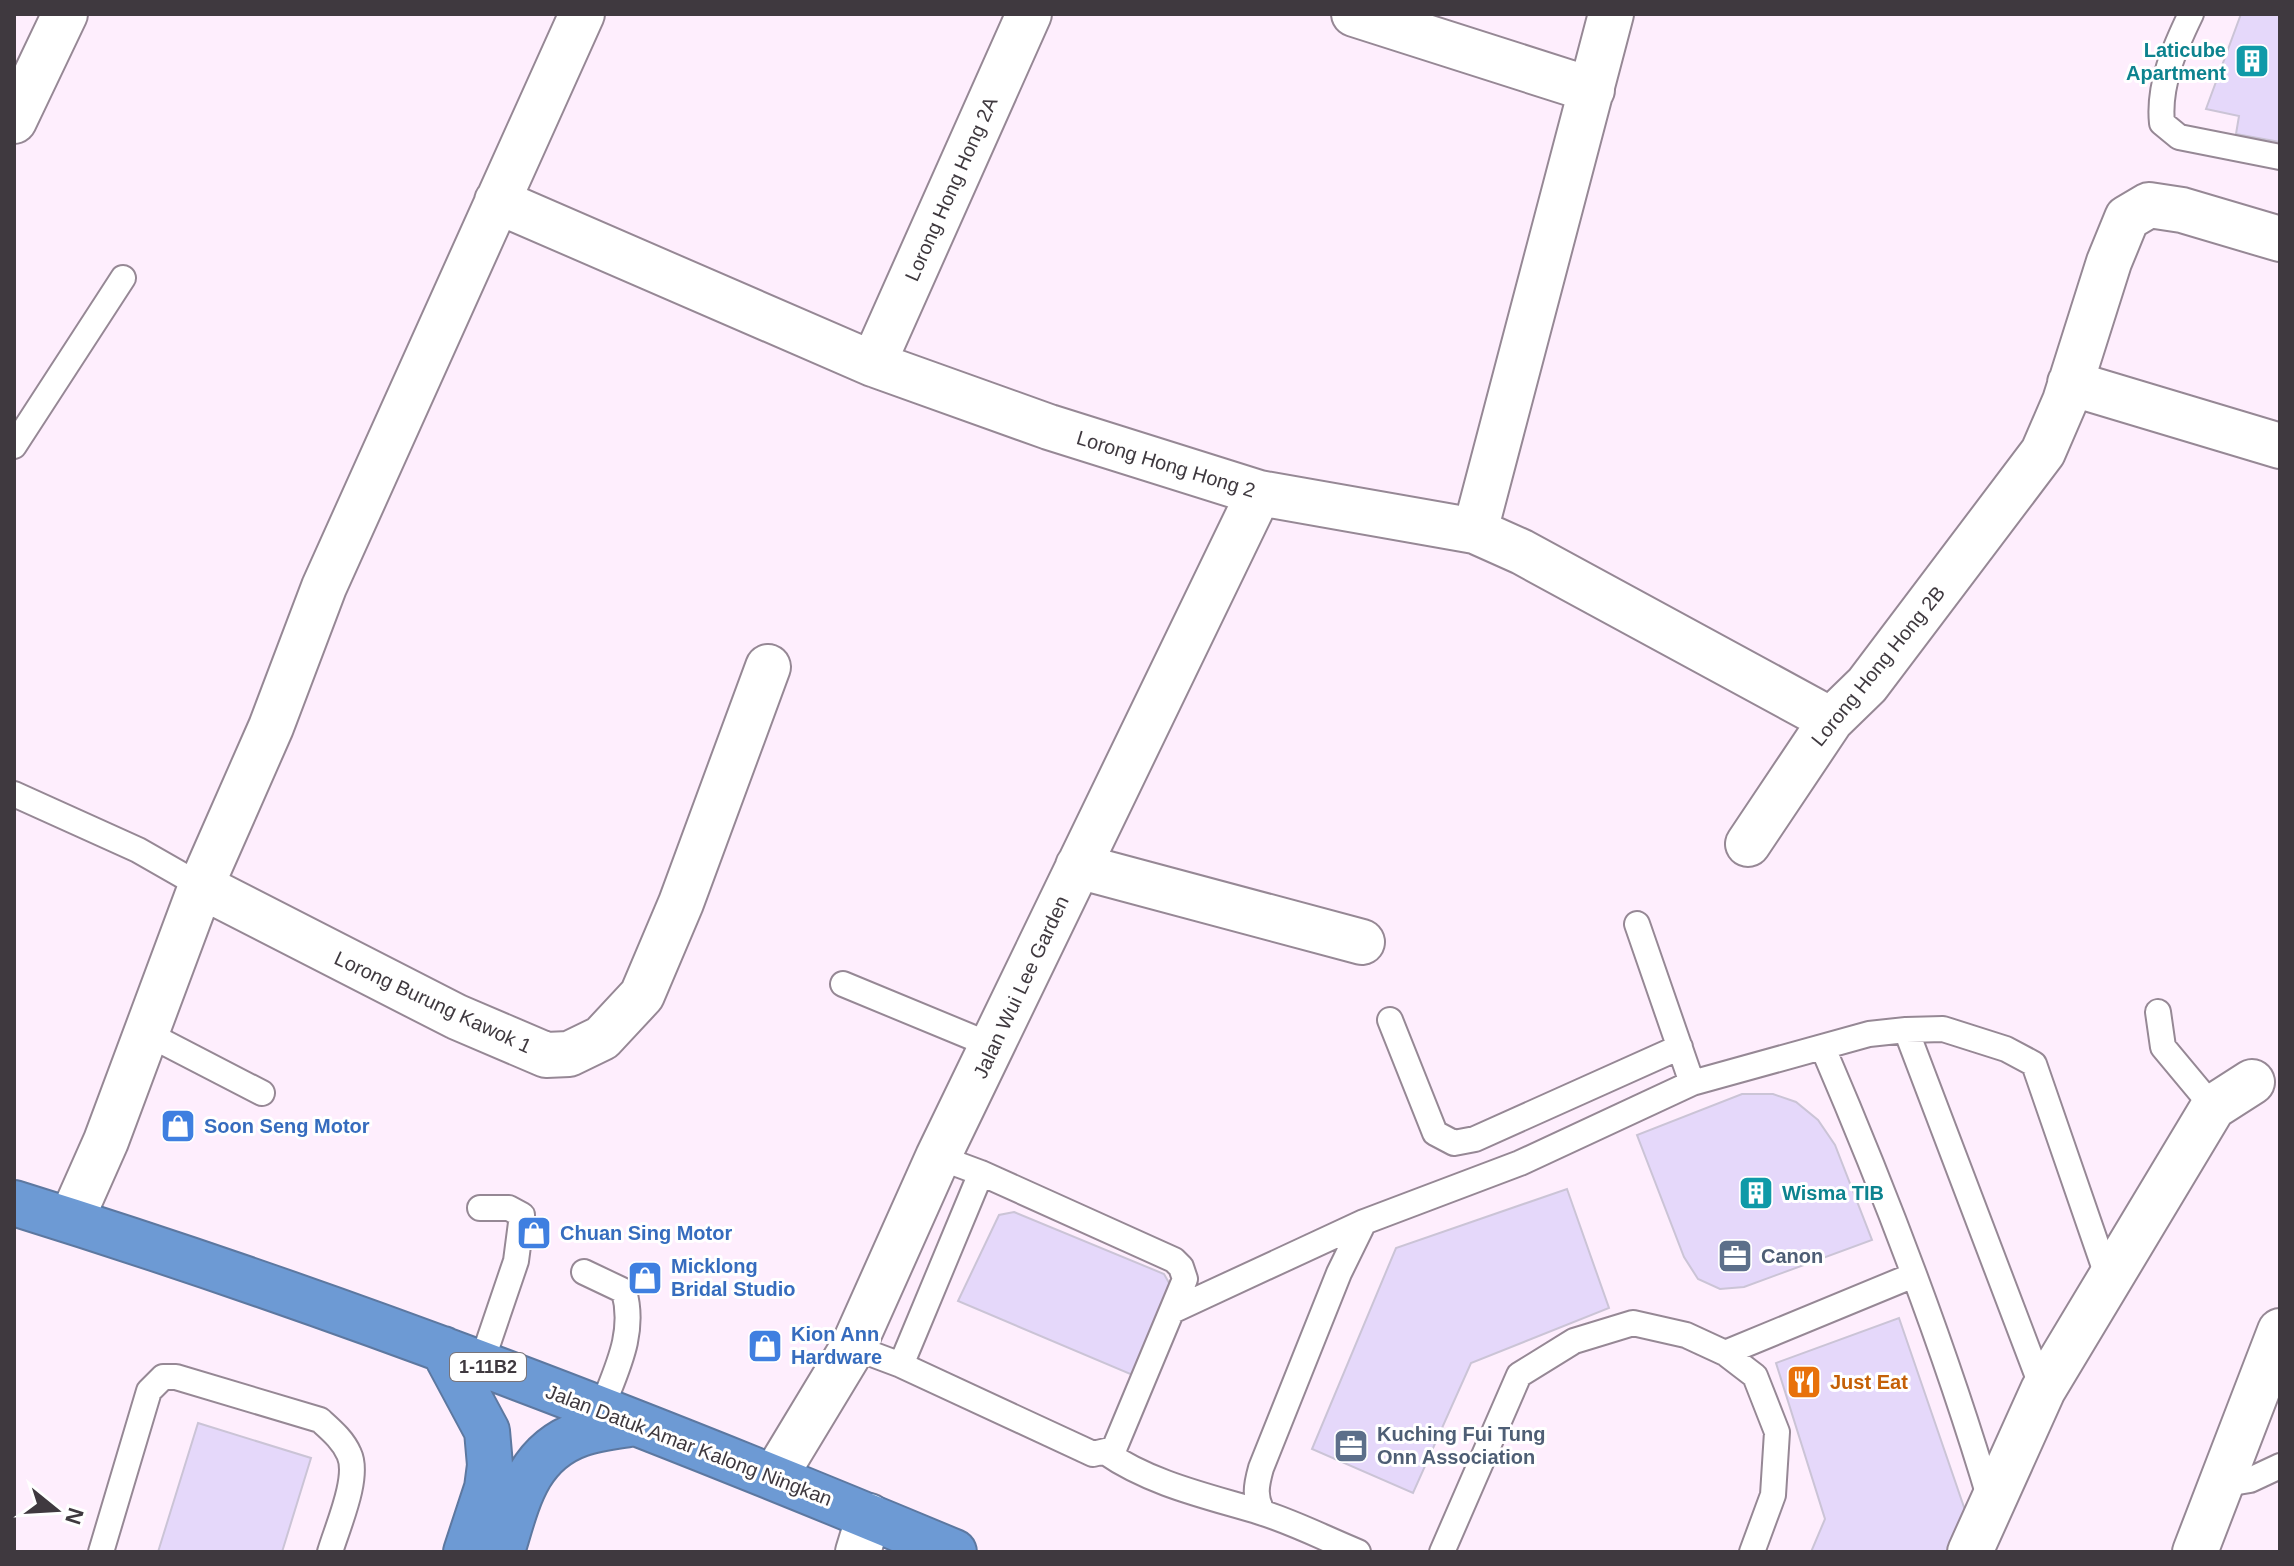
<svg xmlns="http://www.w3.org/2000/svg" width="2294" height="1566" font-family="Arial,sans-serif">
<rect width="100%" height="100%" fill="#feeefd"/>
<path fill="#e5d8fa" stroke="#cbc4d6" stroke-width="2" d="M2241,14H2280V142L2236,134L2239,116L2206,109Z
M1742,1094H1773L1796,1102L1818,1120L1835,1145L1872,1240L1744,1287L1720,1289L1698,1279L1684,1257L1637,1135Z
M1567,1189L1609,1308L1471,1363L1413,1493L1312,1449L1396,1248Z
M1014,1212L1164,1274L1172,1288L1135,1376L958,1301L999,1215Z
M1899,1318L1967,1516L1950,1552H1811L1825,1519L1776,1363Z
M198,1423L311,1458L282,1552H158Z"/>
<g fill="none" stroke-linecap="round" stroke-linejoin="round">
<g stroke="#968895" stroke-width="28">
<path id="lane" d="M2191,14C2175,47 2158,85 2162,123L2179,137L2280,157
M14,446L123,278
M14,794L138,850L201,886
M1637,924L1692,1083
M843,984L993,1046
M2158,1012L2163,1047L2213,1107
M1390,1020L1435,1133L1454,1143L1475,1139L1680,1047
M1906,1030L2043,1390
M146,1033L262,1093
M1823,1048C1887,1197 1945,1348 1991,1503
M480,1208H509L522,1215L516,1261L481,1364
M584,1272L624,1291C636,1334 616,1370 601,1410
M1172,1311L1364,1222
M853,1347L901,1365L1093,1454L1114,1449L1185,1279L1181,1267L1174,1260L981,1173L938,1157
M1725,1353L1914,1275
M901,1365L981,1173
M1105,1452C1151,1484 1207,1496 1260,1512C1293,1522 1326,1539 1358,1552
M2220,1485L2250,1480L2280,1466
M1263,1513C1254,1497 1256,1486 1261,1468L1339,1273L1364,1222L1520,1163L1692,1083L1869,1034L1906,1030L1943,1029L2006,1049L2034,1064L2109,1281
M101,1552L149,1391L163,1377H176L320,1420C331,1430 343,1440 349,1454C360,1477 337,1528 330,1552
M1442,1552L1519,1375L1574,1341L1633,1323L1686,1335L1725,1353L1755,1376L1777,1432L1773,1495L1752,1552"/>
</g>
<g stroke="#968895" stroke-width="48">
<path id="street" d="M1354,14L1592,90
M14,121L65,14
M497,201L873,364L1049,427L1259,493L1475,531L1522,552L1831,720
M873,364L1029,14
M2070,383L2280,446
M1475,531L1611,14
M1748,844L1831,720L1867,685L2043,452L2065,401L2109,262L2127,218L2149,205L2182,210L2280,239
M1078,866L1362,942
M201,886L457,1017L546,1055L569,1054L602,1038L642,995L681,903L768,667
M71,1220L106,1141L201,886L271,727L324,587L582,14
M775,1476L853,1347L938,1157L1259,493
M858,1552L869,1516
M1970,1552L2043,1390L2213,1107L2252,1082
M2195,1552L2280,1331"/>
</g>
<g stroke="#5d78a0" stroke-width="48">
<path id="highway" d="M14,1203C333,1302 646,1423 954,1552
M443,1349L487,1431L490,1465L487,1488L466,1552
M502,1552C517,1503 526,1453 580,1434C597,1428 617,1426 635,1423"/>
</g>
<use href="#lane" stroke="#fff" stroke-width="24"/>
<use href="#street" stroke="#fff" stroke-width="44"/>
<use href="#highway" stroke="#6d9ad4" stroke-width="44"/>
</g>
<defs>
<g id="building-square" transform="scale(1.8)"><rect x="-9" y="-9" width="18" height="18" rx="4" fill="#0f9aa8" stroke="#fff"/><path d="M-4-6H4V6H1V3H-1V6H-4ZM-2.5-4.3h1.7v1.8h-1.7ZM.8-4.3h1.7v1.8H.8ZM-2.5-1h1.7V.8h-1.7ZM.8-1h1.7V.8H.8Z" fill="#fff"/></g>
<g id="shop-square" transform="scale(1.8)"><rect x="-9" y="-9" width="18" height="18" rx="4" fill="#3f7fe0" stroke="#fff"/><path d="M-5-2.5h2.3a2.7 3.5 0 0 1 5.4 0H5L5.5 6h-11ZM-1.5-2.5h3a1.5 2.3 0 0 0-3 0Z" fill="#fff"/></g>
<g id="office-square" transform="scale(1.8)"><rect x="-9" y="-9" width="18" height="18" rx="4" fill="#5c6f8a" stroke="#fff"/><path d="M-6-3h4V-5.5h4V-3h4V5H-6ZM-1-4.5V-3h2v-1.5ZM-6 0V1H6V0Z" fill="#fff"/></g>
<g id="restaurant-square" transform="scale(1.8)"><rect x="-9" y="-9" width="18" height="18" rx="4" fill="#e8710a" stroke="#fff"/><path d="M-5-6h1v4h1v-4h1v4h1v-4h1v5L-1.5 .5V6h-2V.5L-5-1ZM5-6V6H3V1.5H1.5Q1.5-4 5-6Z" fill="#fff"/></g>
</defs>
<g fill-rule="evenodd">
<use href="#building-square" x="2252" y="61"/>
<use href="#shop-square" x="178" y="1126"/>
<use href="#building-square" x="1756" y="1193"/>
<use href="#shop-square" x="534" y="1233"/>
<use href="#office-square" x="1735" y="1256"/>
<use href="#shop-square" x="645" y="1278"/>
<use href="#shop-square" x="765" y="1346"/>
<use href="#restaurant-square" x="1804" y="1382"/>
<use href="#office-square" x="1351" y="1446"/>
</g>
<g text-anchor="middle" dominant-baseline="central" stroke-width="6" stroke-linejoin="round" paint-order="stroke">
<rect fill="#fff" stroke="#797479" stroke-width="2" x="450" y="1353" width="76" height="28" rx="6"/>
<g font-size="18" font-weight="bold" fill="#3f393f">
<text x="488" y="1367">1-11B2</text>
</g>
<g font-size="20" font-weight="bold" fill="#0d838f" stroke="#fff" text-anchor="end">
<text x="2226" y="50">Laticube<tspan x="2226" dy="23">Apartment</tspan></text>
<text x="1782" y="1193" text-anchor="start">Wisma TIB</text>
</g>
<g font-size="20" fill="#3f393f" stroke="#fff">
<text transform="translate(951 189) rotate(-66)">Lorong Hong Hong 2A</text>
<text transform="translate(1166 464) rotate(17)">Lorong Hong Hong 2</text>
<text transform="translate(1878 666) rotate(-51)">Lorong Hong Hong 2B</text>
<text transform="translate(1021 987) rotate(-65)">Jalan Wui Lee Garden</text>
<text transform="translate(433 1002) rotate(25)">Lorong Burung Kawok 1</text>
<text transform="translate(689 1445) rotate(21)">Jalan Datuk Amar Kalong Ningkan</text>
</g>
<g font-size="20" font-weight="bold" fill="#366cbe" stroke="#fff" text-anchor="start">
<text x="204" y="1126">Soon Seng Motor</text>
<text x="560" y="1233">Chuan Sing Motor</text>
<text x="671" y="1266">Micklong<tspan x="671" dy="23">Bridal Studio</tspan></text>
<text x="791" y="1334">Kion Ann<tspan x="791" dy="23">Hardware</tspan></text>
</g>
<g font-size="20" font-weight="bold" fill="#4e5e75" stroke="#fff" text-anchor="start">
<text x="1761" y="1256">Canon</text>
<text x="1377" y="1434">Kuching Fui Tung<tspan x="1377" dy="23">Onn Association</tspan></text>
</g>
<g font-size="20" font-weight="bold" fill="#c56008" stroke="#fff" text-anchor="start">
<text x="1830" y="1382">Just Eat</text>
</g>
</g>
<rect width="2294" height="1566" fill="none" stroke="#3f393f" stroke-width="32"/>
<g transform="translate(56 1510) rotate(108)" stroke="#ffffff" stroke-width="6" paint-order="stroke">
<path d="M0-6L14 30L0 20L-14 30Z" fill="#3f393f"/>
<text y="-12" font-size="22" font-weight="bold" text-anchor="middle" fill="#3f393f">N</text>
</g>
</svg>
